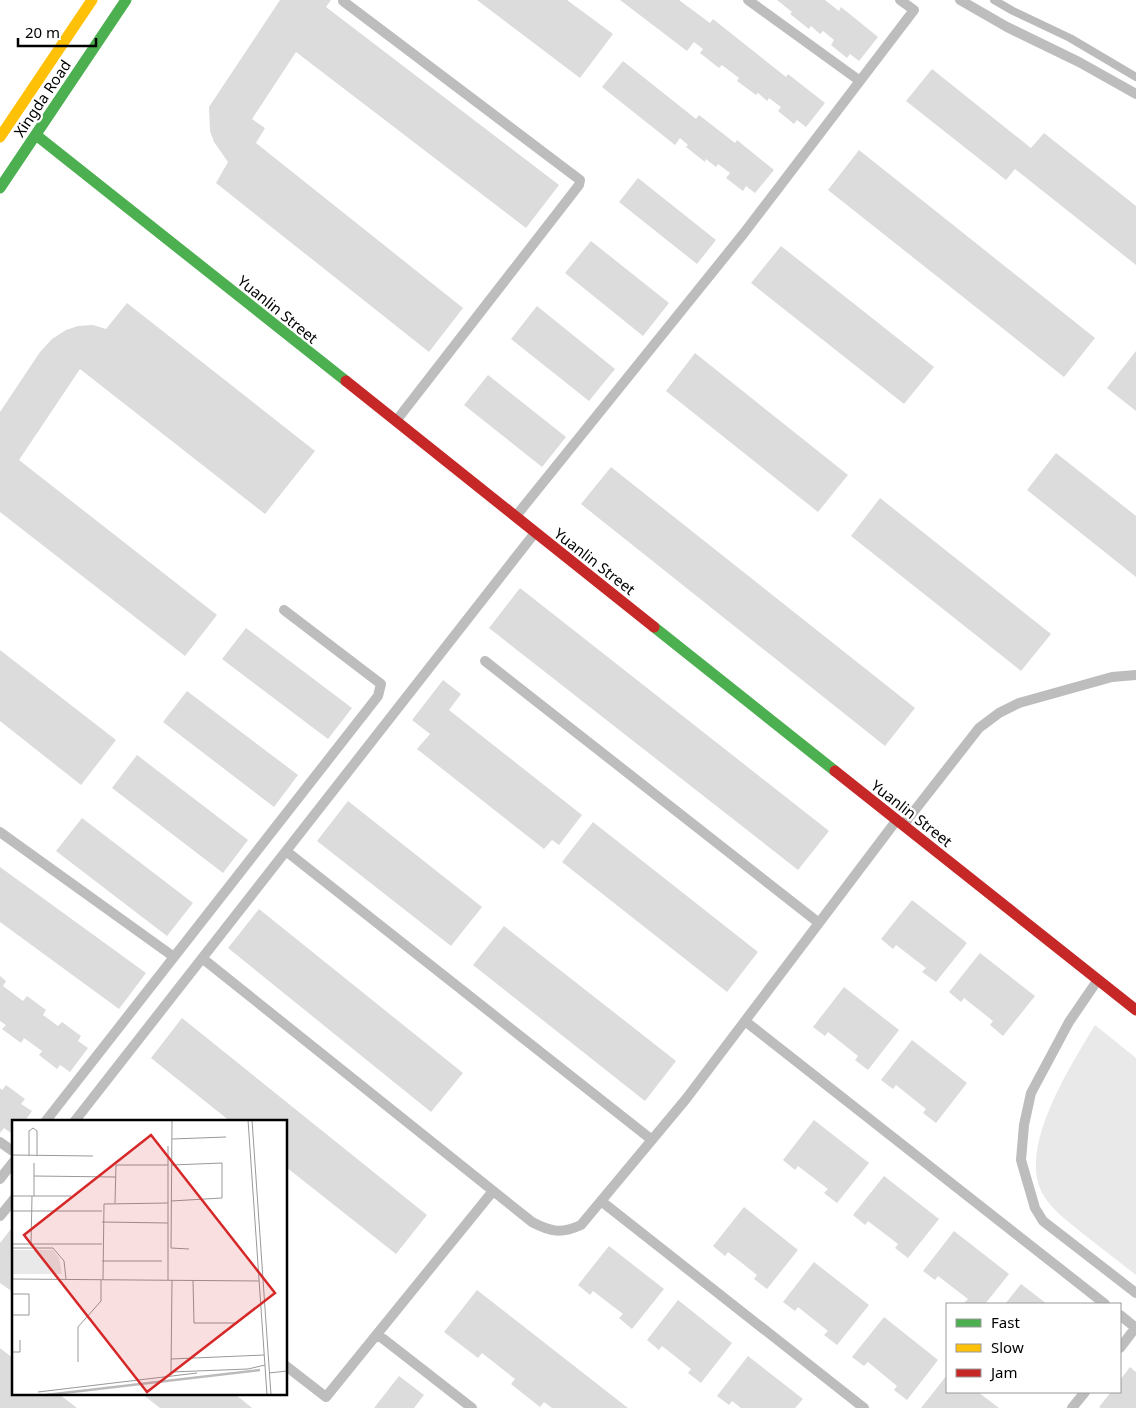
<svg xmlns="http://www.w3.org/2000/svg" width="1136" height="1408" font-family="'Noto Sans',sans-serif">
<rect width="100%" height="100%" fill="#fff"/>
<path fill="#e9e9e9" d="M1095,1025L1136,1058V1275C1118,1261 1100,1247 1082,1233C1069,1222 1053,1211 1044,1196C1015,1151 1071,1065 1095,1025Z"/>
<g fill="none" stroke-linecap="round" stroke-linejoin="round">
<path stroke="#bbb" stroke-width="8" d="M994,0L1013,11L1070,38L1136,77"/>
</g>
<path fill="#dcdcdc" d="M280,0H331L326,7L559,185L526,228L296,52L252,119L265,128L256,143L463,308L429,352L216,183L228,162L214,142L210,131L209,107Z
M477,0H567L613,34L580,78Z
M620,0H679L710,23L713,19L786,77L788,74L825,103L806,127L797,120L794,124L778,111L781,107L769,98L767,101L758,93L756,95L737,81L739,78L722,65L719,68L700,53L703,49L694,42L687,51Z
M777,0H825L839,11L841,7L878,37L859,61L850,54L847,58L831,45L834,40L823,31L820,34L811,26L809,29L790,14L792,12Z
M623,61L696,119L699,115L735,143L737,140L774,170L755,193L746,186L743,191L726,178L730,173L718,164L716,167L706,159L705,162L686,147L688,145L680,138L675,145L602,87Z
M932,69L1031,148L1044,133L1136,206V265L1015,169L1006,180L906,101Z
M859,150L1095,338L1064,377L828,190Z
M638,178L716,240L697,264L619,202Z
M591,241L669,303L643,336L565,273Z
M781,246L934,367L904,404L751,283Z
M127,303L315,451L265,514L80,369L19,460L217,615L185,656L0,512V412L40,352L52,339L66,330L78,326L93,325L106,329Z
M537,306L615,369L589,401L511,339Z
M1136,351V411L1107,388Z
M695,353L848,475L818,512L666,391Z
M488,375L566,437L542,467L464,405Z
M1056,453L1136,516V577L1027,490Z
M611,467L915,708L885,746L581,504Z
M880,498L1051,634L1021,671L851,536Z
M520,588L829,831L798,870L489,628Z
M246,628L352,708L328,739L222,659Z
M0,650L116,740L81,785L0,721Z
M443,680L461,694L449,710L582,815L559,845L552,840L544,849L417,749L430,734L412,720Z
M187,691L298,775L274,807L163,722Z
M137,755L248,840L223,873L112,788Z
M348,801L482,907L451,946L317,841Z
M82,818L193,903L167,936L56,851Z
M593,822L758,952L727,992L562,862Z
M0,867L146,973L119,1009L0,922Z
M912,900L967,943L936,982L922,972L926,968L896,945L893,949L881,939Z
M259,909L463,1073L431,1112L228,948Z
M504,926L676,1061L645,1101L473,965Z
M980,953L1035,996L1003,1036L990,1025L993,1021L964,998L961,1002L949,992Z
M0,976L6,981L3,986L23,1001L27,996L46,1010L43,1015L58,1026L62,1022L81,1036L78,1041L88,1048L70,1072L60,1065L57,1069L39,1055L42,1051L24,1038L21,1043L2,1029L6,1025L0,1021Z
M844,987L899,1030L868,1070L855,1060L858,1056L828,1032L825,1036L813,1027Z
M182,1018L427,1215L396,1254L286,1167V1122H231L151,1058Z
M912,1040L967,1083L936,1123L923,1113L926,1109L896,1085L893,1089L881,1080Z
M6,1085L25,1099L21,1104L32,1111L24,1122H14V1135L4,1128L0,1133V1088L2,1090Z
M814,1120L869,1163L837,1203L824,1193L828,1189L798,1166L795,1170L783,1160Z
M884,1176L939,1219L908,1258L895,1248L898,1244L868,1221L865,1225L853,1215Z
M744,1207L798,1250L767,1289L754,1279L757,1275L728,1252L725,1256L713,1246Z
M14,1225V1293L0,1283V1243Z
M954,1231L1009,1274L985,1304H966L964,1303L968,1299L938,1276L935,1280L923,1271Z
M609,1246L664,1289L632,1329L619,1318L623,1314L593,1291L590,1295L578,1285Z
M814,1262L869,1305L837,1345L824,1335L828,1331L798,1307L795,1311L783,1302Z
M1021,1284L1047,1304H1005Z
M477,1290L628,1408H552L544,1402L540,1407L511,1384L515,1379L482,1353L478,1358L444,1332Z
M678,1300L732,1343L701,1383L688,1373L691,1369L662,1346L659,1350L647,1340Z
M884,1317L938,1360L907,1400L894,1390L897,1386L868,1362L864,1366L852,1357Z
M0,1348L14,1359V1394H59L77,1408H0Z
M748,1356L803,1399L795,1408H741L732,1401L729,1405L717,1396Z
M1130,1367L1136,1372V1408H1101L1099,1407L1111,1392H1120V1380Z
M947,1375V1392H978L999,1408H921Z
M399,1376L424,1395L414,1408H374Z
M142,1394H235L252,1408H160Z"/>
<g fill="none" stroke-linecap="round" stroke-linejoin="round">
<path stroke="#bdbdbd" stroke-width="10" d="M748,0L860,81
M960,0L1007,27L1079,62L1136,94
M343,1L580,180L579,185L396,421
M516,516L744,233L914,10L900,0
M485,661L819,923
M904,824L979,728L999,713L1019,703L1112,677L1136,675
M0,832L174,957
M286,851L652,1140
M202,958L532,1222C551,1232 561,1234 581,1225L686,1099L896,821
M1097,981L1069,1022L1031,1093L1024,1125L1021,1160L1035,1208L1043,1221L1136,1293
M745,1021L1105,1304
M45,1122L378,696L381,684L284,610
M74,1122L534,534
M0,1142L14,1152
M0,1179L14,1161
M601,1201L864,1408
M0,1216L14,1199
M1120,1315L1136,1328
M377,1334L472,1408
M1120,1348L1136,1327
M286,1366L326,1397L493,1191
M1072,1408L1085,1392"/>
<path stroke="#4caf50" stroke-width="11" d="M36,135L346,381
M0,188L126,0
M654,627L835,771"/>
<path stroke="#ffc107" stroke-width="11" d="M0,137L92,0"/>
<path stroke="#c62828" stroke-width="11" d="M346,381L654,627
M835,771L1136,1010"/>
</g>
<g text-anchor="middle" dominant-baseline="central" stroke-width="4.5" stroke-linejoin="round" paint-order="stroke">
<g font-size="15" fill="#000" stroke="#fff">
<text transform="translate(42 98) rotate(-56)">Xingda Road</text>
<text transform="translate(278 309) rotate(39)">Yuanlin Street</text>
<text transform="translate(595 561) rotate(38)">Yuanlin Street</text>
<text transform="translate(912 813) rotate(38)">Yuanlin Street</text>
</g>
</g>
<g transform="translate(12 1120)">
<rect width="275" height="275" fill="#fff"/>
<path d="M0,130H41L47,138L50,154H0Z" fill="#e9e9e9"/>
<path fill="none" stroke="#bbb" stroke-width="2.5" d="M34,275L248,250"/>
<path fill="none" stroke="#999" stroke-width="1" d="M160,0L159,128L177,129M236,0L255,275M240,0L259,275M160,19L214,17M0,35L81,36M17,36V11L21,8L25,11V36M22,56L104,57M0,76H59M22,76V43M159,81L210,78V43L160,45M103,83L104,45H156M0,91H90M90,102L156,103M0,124H90M19,126L20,76M0,128H41L52,141L54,159M90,141H150M0,159L247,161M91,160L92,84L156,83M156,160V26M160,160L159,252L236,249L253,245M181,160L182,203H224M0,174H17V195H0M0,232H8V220M159,239L252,235M66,242V207L89,181V160M257,253L275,251M26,272L185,253"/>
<path fill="#d62828" fill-opacity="0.15" stroke="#d62828" stroke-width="2.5" d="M139,15L263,173L135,272L12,115Z"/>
<rect width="275" height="275" fill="none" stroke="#000" stroke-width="2.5"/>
</g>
<rect x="946" y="1303" width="175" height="90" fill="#ffffff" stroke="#999999"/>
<rect x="956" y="1319" width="25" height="8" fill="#4caf50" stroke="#999999"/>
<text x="991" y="1328" font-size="15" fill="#000000">Fast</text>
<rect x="956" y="1344" width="25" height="8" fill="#ffc107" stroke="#999999"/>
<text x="991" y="1353" font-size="15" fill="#000000">Slow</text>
<rect x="956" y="1369" width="25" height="8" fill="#c62828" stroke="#999999"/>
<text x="991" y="1378" font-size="15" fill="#000000">Jam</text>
<path d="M18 38v8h78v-8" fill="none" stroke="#000000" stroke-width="2.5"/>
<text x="25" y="38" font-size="15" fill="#000000" stroke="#ffffff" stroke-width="4" paint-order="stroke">20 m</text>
</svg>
